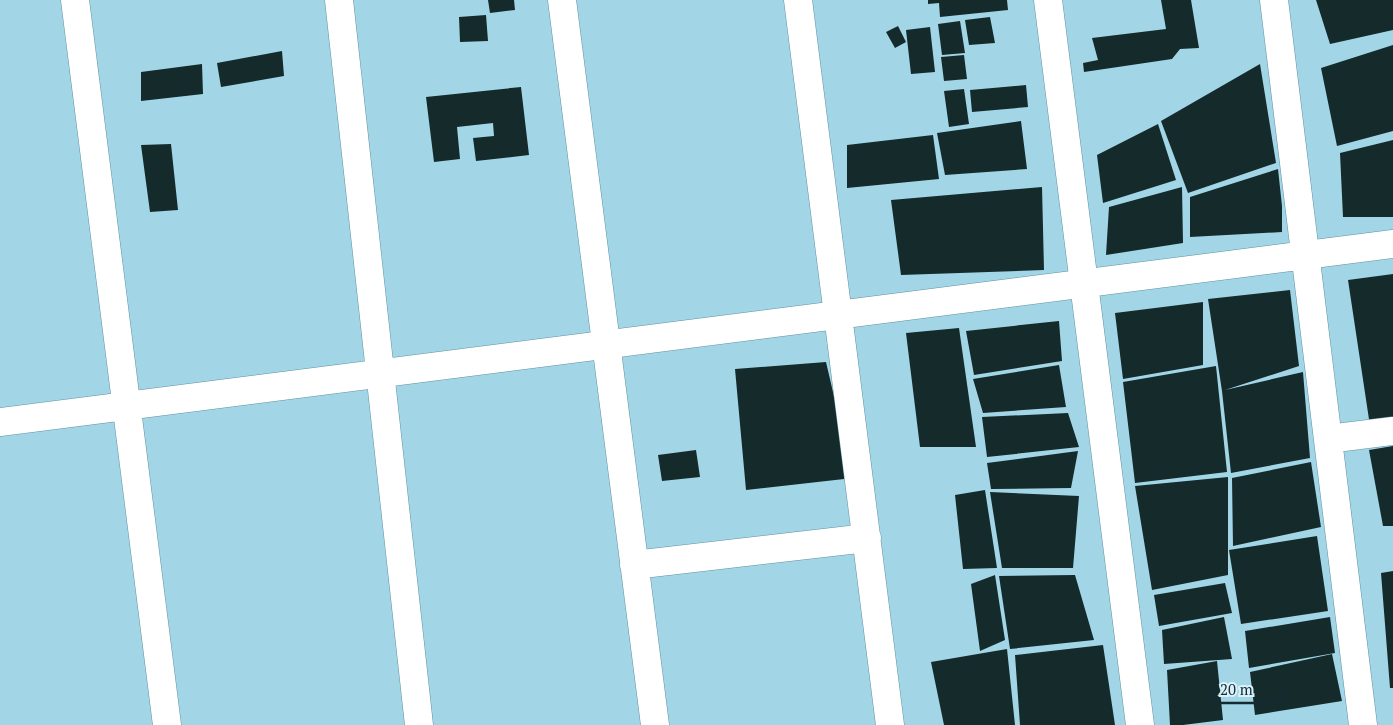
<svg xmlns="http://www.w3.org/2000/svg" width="1393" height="725" font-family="'PT Serif',serif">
<rect width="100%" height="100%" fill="#a2d6e7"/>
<path fill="#142a2b" d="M488,0H514L515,10L490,13Z
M928,0H1007L1008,10L940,17L939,3L928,4Z
M1161,0H1191L1199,48L1180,49L1172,59L1084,72L1083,63L1098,60L1092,38L1166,29Z
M1316,0H1393V30L1330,44Z
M486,15L488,41L460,42L459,17Z
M990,17L995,43L969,45L965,20Z
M960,21L965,53L942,55L938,24Z
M898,26L906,42L895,48L886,32Z
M930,27L935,72L911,74L906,30Z
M1393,45V131L1337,146L1321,68Z
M282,51L284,76L221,87L217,63Z
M964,55L967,79L944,81L941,57Z
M202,64L203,94L141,101V72Z
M1260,64L1276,163L1188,193L1161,121Z
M1026,85L1028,107L972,112L970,90Z
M521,87L529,155L476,161L473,138L494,136L493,123L457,127L460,159L434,162L426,97Z
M964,89L969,124L949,127L944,91Z
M1021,121L1027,169L945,175L937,133Z
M1158,124L1176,180L1103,203L1097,155Z
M933,135L939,179L847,188V145Z
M1393,140V217H1343L1340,153Z
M171,144L178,210L150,212L141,145Z
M1278,169L1282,206V232L1190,237V197Z
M1042,187L1044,270L901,275L891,200Z
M1182,187L1183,243L1106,255L1109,207Z
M1393,274V422L1370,426L1348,280Z
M1290,290L1299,366L1225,390L1303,372L1310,458L1231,473L1222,391L1208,299Z
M1203,302V365L1123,379L1115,313Z
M1059,321L1062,361L974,375L966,331Z
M959,328L976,447H920L906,333Z
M826,362L853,478L746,490L735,369Z
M1059,365L1066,407L983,413L973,379Z
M1216,366L1227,472L1135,483L1123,382Z
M1068,413L1079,447L987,457L982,417Z
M1393,446V526H1383L1369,450Z
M696,450L700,477L662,481L658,455Z
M1078,451L1071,488L991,489L987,463Z
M1311,462L1321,527L1233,546L1232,478Z
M1228,477V575L1152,590L1135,486Z
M985,490L997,568L963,569L955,495Z
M990,492L1079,496L1073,568H1002Z
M1317,536L1328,611L1241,624L1229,550Z
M1393,571V688H1390L1381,573Z
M995,575L1005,640L980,651L971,584Z
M1075,575L1094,640L1010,649L999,576Z
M1225,583L1232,613L1159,626L1154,595Z
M1224,617L1232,659L1164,664L1162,630Z
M1330,617L1335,653L1249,668L1245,631Z
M1103,645L1115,725H1020L1015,655Z
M1007,649L1015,725H944L931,662Z
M1332,654L1342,701L1255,715L1250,672Z
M1217,661L1223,720L1183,725H1170L1167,670Z"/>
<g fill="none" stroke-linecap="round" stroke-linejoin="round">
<g stroke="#5f91a1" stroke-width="29">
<path id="minor" d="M75,0L167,725
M339,0L419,725
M562,0L655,725
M798,0L890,725
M1048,0L1140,725
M1274,0L1363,725
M0,422L1393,244
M1328,439L1393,431
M634,565L867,538"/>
</g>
<use href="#minor" stroke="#fff" stroke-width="28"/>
</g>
<path d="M1213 695v8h69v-8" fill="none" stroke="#162a31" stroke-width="2.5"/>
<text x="1220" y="695" font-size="15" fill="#162a31" stroke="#d9f2fb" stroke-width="4" paint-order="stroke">20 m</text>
</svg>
